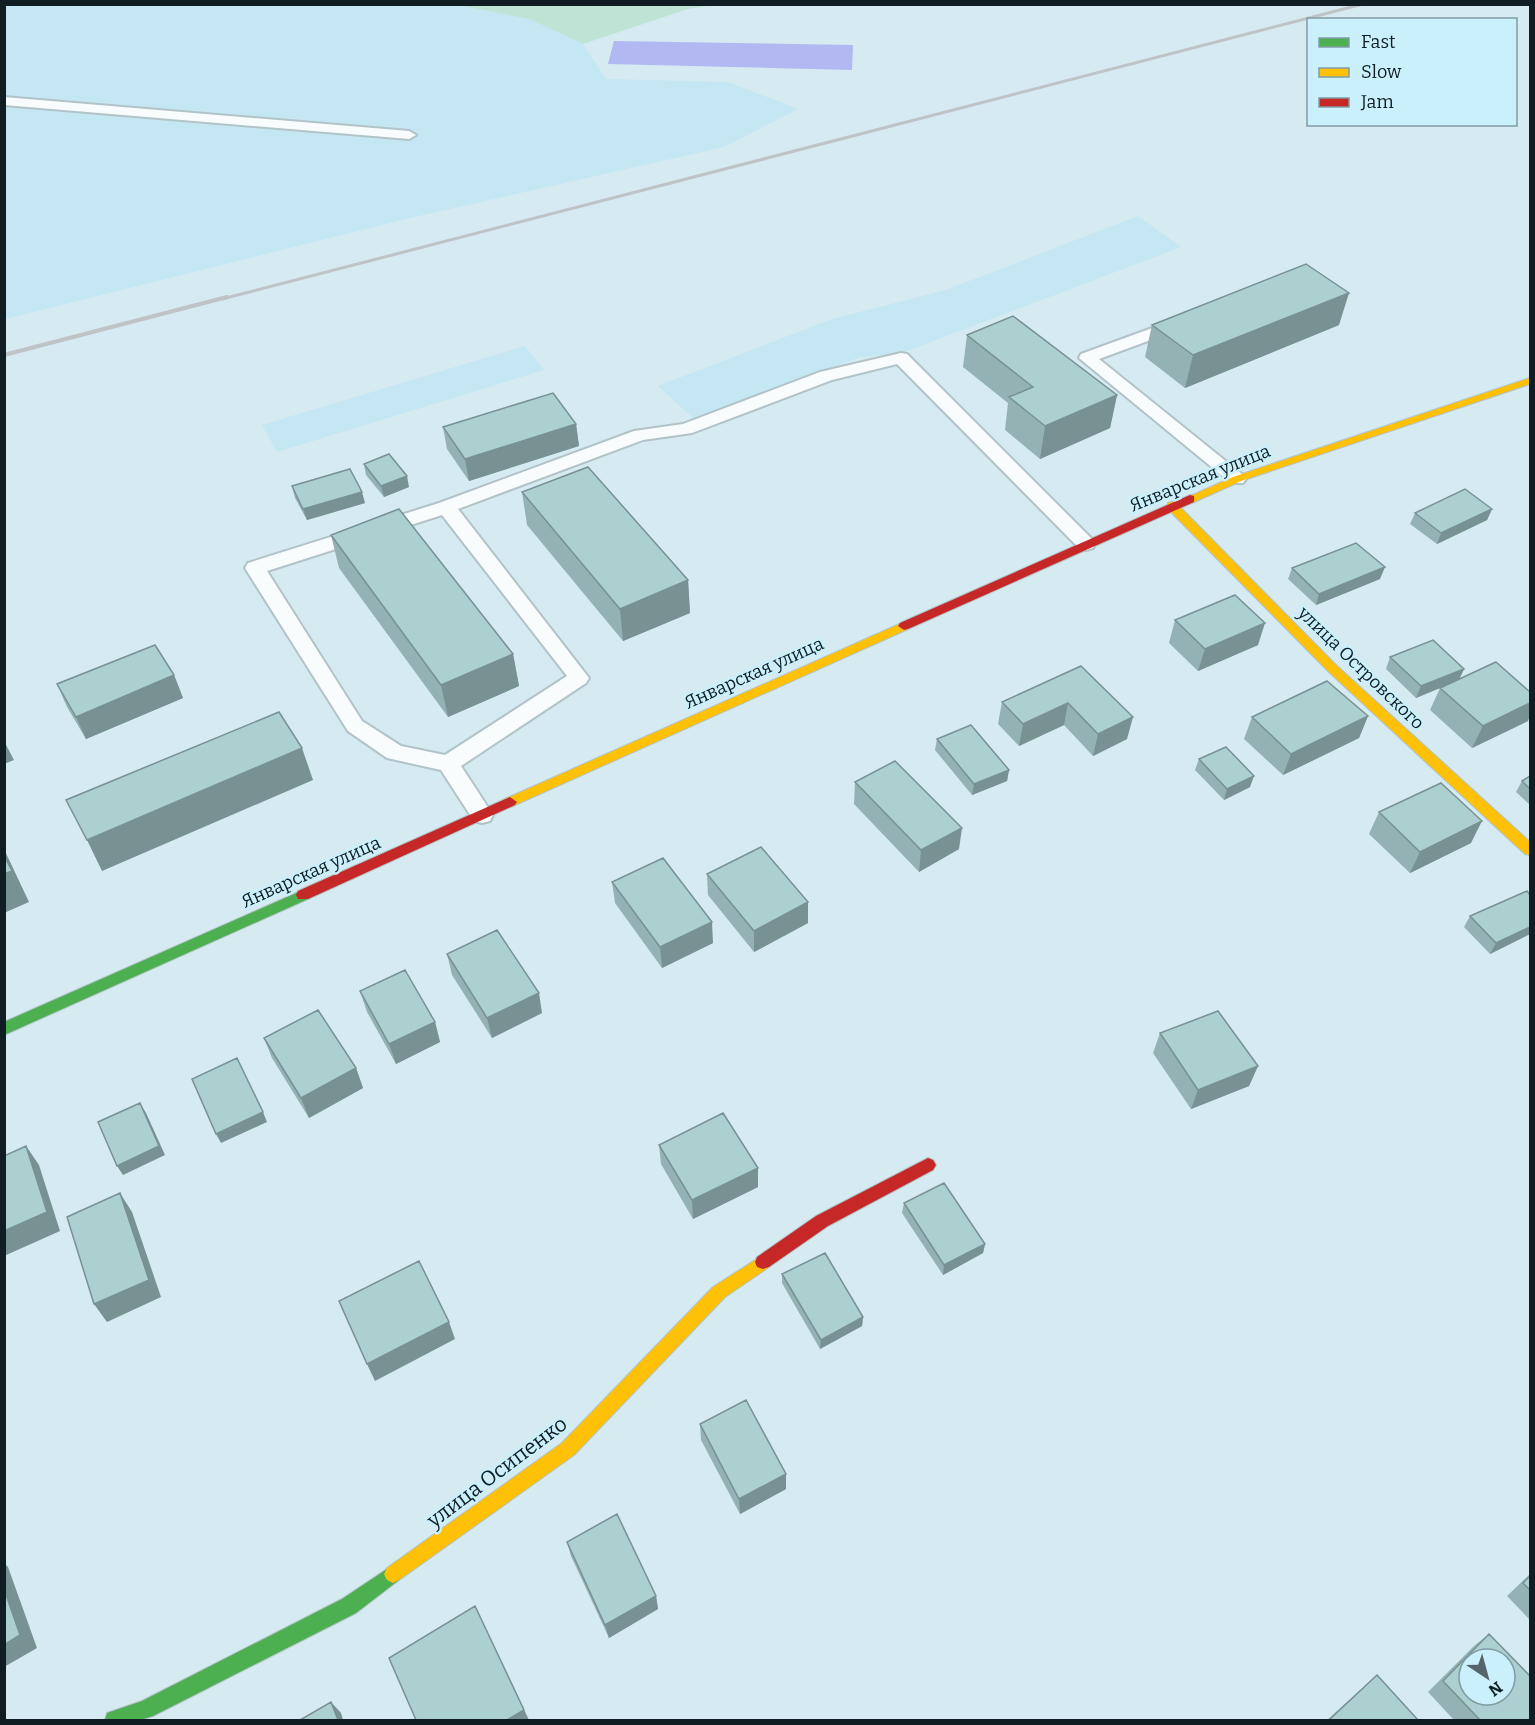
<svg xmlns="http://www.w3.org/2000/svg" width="1535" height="1725" font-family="Bitter,serif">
<rect width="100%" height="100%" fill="#d5eaf1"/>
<path fill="#c4e7f3" d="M5,5H457L529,19L583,44L606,79L728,82L798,109L724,147L410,218L5,319Z
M1138,216L1181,247L907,351L858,358L693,418L658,386L832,319L946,290Z
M525,346L544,370L277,452L262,425Z"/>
<path fill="#bfe4d6" d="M457,5H714L688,9L583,44L529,19Z"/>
<path fill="#b1b8f2" d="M614,41L853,45L852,70L608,64Z"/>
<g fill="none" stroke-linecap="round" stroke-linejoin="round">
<g stroke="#b2c3c8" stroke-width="4">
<path id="lane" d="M4,97L409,131L416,135L409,139L4,105Z
M1177,319L1183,320L1185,324L1183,328L1099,359L1243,475L1246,479L1243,483H1231L1079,358L1081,354Z
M901,353L907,354L1093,540L1095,544L1093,548L1086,550L1079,548L897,364L832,380L692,433L643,440L458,509L589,678L586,683L461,766L493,815L490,821L482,823L474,821L441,770L387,758L348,731L245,568L248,563L439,503L634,431L683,424L820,372ZM442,515L567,676L445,755L401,746L362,721L267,571Z"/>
</g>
<g stroke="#b2c3c8" stroke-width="2">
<path id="fast" d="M303,890L308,891L310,895L308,899L4,1035V1022Z
M393,1565L399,1568L402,1574L399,1580L356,1613L153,1716L140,1720H105L107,1713L142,1701L342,1599Z"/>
</g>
<g stroke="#b2c3c8" stroke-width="2">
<path id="slow" d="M1530,378V384L1241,481L1194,502L1190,503L1184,499L1233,477Z
M1172,502L1176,503L1337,666L1530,842V855L1525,854L1329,672L1168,509V503Z
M904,622L908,623L910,626L908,629L515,805L510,807L503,802L505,799Z
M763,1255L769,1257L771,1262L769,1267L725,1297L574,1455L399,1580L393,1583L387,1580L384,1574L387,1568L562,1443L713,1287Z"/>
</g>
<g stroke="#b2c3c8" stroke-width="2">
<path id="jam" d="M1190,495L1194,496V502L908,629L904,630L898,626L900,623Z
M510,797L517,802L515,805L308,899H298L296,895L298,891Z
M928,1158L933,1160L936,1165L933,1170L828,1226L769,1267L763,1269L757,1267L755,1262L757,1257L816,1216Z"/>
</g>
<use href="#lane" fill="#f9fcfd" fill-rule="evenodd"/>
<use href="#fast" fill="#4caf50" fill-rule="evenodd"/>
<use href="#slow" fill="#ffc107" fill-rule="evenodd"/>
<use href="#jam" fill="#c62828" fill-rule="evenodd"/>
<path stroke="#bec3c5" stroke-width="3" d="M222,299L1363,4"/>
<path stroke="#bec3c5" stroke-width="4" d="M4,355L227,297"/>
</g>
<path fill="#94b2b3" d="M1152,325H1339L1185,388L1145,357Z
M967,335L1117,395L1110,428L1040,459L1005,430L1008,403L963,367Z
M576,424L579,446L469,481L447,449L443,427Z
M364,464L409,487L384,497L366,475Z
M292,486L365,503L307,520L295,498Z
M522,492L688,580L690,613L623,641L527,525Z
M1492,509L1487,520L1437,544L1410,524L1415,513Z
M331,535L513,654L519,686L448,717L339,568Z
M1292,568L1380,579L1316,605L1288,579Z
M1175,620L1258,645L1198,671L1169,643Z
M1390,657L1464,669L1459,679L1528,721L1472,748L1430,710L1440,688L1416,698L1386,669Z
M1081,666L1127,739L1093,756L1064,725L1019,746L998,724L1002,702Z
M174,675L183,698L86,739L67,707L57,684Z
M1368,716L1359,738L1283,775L1244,739L1252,717Z
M937,739L1009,770L1007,781L972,795L935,750Z
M1199,759L1250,787L1224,800L1195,770Z
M1530,776V805L1516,792L1522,781Z
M855,782L959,849L919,872L854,804Z
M1379,812L1471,843L1410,873L1369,834Z
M707,874L808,902V923L754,952L708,895Z
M612,882L713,943L662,968L615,903Z
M1530,895V934L1490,954L1464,927L1470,916Z
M447,954L542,1013L492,1038L452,975Z
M360,991L435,1022L440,1042L396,1064L367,1012Z
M1160,1033L1258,1066L1249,1086L1191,1109L1153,1053Z
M264,1038L356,1068L363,1088L309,1118L272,1058Z
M659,1145L758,1187L693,1219L661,1164Z
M904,1203L985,1244L983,1253L943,1275L902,1213Z
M782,1274L863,1317L862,1326L820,1349L782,1283Z
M700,1424L786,1474V1489L740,1514L701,1440Z
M567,1542L656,1596L658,1609L609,1638L571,1556Z
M1530,1574V1620L1507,1596Z
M1489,1634L1530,1720H1454L1428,1692L1474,1646Z
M1377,1675L1418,1720H1327L1358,1692Z"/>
<path fill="#789192" d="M1349,293L1339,325L1185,388L1193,355Z
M1117,395L1110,428L1040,459L1045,426Z
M576,424L579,446L469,481L465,459Z
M407,476L409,487L384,497L381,486Z
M362,492L365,503L307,520L303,509Z
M1492,509L1487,520L1437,544L1441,533Z
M1385,567L1380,579L1316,605L1319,594Z
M688,580L690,613L623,641L620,609Z
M1265,623L1258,645L1198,671L1205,649Z
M513,654L519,686L448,717L441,685Z
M1464,669L1459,680L1416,698L1421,686Z
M174,675L183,698L86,739L76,717Z
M1068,703L1064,725L1019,746L1023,724Z
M1530,703V716L1528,721L1472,748L1483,726Z
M1368,716L1359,738L1283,775L1291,754Z
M1133,717L1127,739L1093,756L1098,734Z
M4,741L14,760L4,764Z
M302,748L313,780L102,871L87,840Z
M1009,770L1007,781L972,795L974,784Z
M1254,776L1250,787L1224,800L1227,789Z
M1482,821L1471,843L1410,873L1420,852Z
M962,828L959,849L919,872L921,850Z
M4,849L29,902L4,913Z
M808,902V923L754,952V931Z
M712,922L713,943L662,968L660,947Z
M1530,927V934L1490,954L1496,943Z
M539,993L542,1013L492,1038L487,1018Z
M435,1022L440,1042L396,1064L389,1044Z
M1258,1066L1249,1086L1191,1109L1198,1090Z
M356,1068L363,1088L309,1118L301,1098Z
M140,1103L146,1113L165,1155L123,1175L117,1166Z
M263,1112L267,1122L221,1143L216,1134Z
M26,1146L39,1165L60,1231L4,1256V1231Z
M758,1168V1187L693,1219L692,1200Z
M120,1193L132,1212L161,1297L107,1322L94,1304Z
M985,1244L983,1253L943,1275L944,1265Z
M863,1317L862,1326L820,1349L821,1340Z
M449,1322L455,1339L375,1381L367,1364Z
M786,1474V1489L740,1514L739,1499Z
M4,1563L8,1567L37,1648L4,1667Z
M656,1596L658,1609L609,1638L605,1625Z
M475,1606L529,1720H507Z
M331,1702L341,1713L343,1720H338Z"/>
<path fill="#accfd0" stroke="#789192" stroke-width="1.5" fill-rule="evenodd" d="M1306,264L1349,293L1193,355L1152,325Z
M1013,316L1117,395L1045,426L1009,397L1033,387L967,335Z
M553,393L576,424L465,459L443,427Z
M389,454L407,476L381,486L364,464Z
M588,467L688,580L620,609L522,492Z
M350,469L362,492L303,509L292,486Z
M1465,489L1492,509L1441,533L1415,513Z
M399,509L513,654L441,685L331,535Z
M1356,543L1385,567L1319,594L1292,568Z
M1235,595L1265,623L1205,649L1175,620Z
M1433,640L1464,669L1421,686L1390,657Z
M155,645L174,675L76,717L57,684Z
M1496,662L1530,692V703L1483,726L1440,688Z
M1081,666L1133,717L1098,734L1068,703L1023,724L1002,702Z
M1327,681L1368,716L1291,754L1252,717Z
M279,712L302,748L87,840L66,800Z
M971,725L1009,770L974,784L937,739Z
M1226,747L1254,776L1227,789L1199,759Z
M895,761L962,828L921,850L855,782Z
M1530,776V789L1522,781Z
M1441,783L1482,821L1420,852L1379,812Z
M761,847L808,902L754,931L707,874Z
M4,856L12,871L4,874Z
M663,858L712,922L660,947L612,882Z
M1527,891L1530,895V927L1496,943L1470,916Z
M497,930L539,993L487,1018L447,954Z
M405,970L435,1022L389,1044L360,991Z
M318,1010L356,1068L301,1098L264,1038Z
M1218,1011L1258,1066L1198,1090L1160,1033Z
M237,1058L263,1112L216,1134L192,1079Z
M140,1103L159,1146L117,1166L98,1122Z
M723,1113L758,1168L692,1200L659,1145Z
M26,1146L47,1212L4,1231V1156Z
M944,1183L985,1244L944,1265L904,1203Z
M120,1193L149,1280L94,1304L67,1217Z
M825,1253L863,1317L821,1340L782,1274Z
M419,1261L449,1322L367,1364L339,1301Z
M746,1400L786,1474L739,1499L700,1424Z
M617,1514L656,1596L605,1625L567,1542Z
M1530,1576V1590L1523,1583Z
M4,1589L20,1635L4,1645Z
M475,1606L524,1710L507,1720H416L389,1658Z
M1489,1634L1530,1676V1720H1480L1443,1681ZM1469,1659H1505V1695H1469Z
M1377,1675L1418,1720H1329Z
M331,1702L338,1720H300Z"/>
<g text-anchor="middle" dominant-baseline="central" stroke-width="5" stroke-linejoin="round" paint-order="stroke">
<g font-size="18" fill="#101e23" stroke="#caf0fc">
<text transform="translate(1200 478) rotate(-22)">Январская улица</text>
<text transform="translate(1361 668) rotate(44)">улица Островского</text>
<text transform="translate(754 673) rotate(-24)">Январская улица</text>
<text transform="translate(311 872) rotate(-24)">Январская улица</text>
</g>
<g font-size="21" fill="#101e23" stroke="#caf0fc">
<text transform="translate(497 1472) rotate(-37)">улица Осипенко</text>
</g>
</g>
<rect width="1535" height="1725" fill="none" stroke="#101e23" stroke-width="12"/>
<rect x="1307" y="18" width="210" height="108" fill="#caf0fc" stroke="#809ca5" stroke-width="1.5"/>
<rect x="1319" y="38" width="30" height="9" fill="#4caf50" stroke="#809ca5" stroke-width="1.5"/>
<text x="1361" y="48" font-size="18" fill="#101e23">Fast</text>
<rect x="1319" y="68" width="30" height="9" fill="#ffc107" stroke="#809ca5" stroke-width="1.5"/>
<text x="1361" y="78" font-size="18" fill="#101e23">Slow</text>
<rect x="1319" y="98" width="30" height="9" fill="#c62828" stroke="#809ca5" stroke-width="1.5"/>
<text x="1361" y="108" font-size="18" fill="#101e23">Jam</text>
<g transform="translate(1487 1677) rotate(144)"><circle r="28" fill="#caf0fc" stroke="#809ca5" stroke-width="1.5"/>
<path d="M0-4.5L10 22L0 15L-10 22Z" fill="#55656b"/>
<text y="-9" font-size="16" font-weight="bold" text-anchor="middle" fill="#101e23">N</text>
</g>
</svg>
